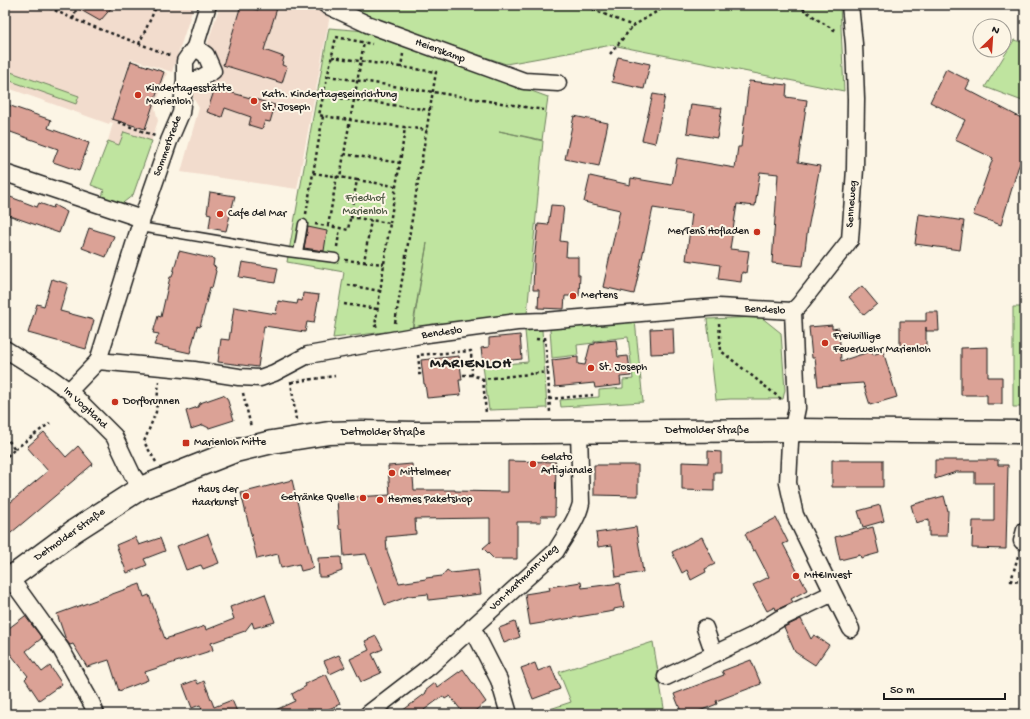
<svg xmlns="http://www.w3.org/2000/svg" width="1030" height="719" font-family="'Gochi Hand',sans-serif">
<rect width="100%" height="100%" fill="#fcf5e5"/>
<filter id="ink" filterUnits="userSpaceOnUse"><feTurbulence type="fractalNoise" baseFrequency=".025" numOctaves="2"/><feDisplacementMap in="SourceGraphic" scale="8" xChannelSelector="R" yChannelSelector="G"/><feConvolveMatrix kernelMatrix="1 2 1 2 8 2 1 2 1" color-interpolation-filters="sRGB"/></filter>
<g filter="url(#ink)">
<path fill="#f2dccd" d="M5,5H194L172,72L131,59L120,89L131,61L167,73L155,108L158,121L133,195L101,200L104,190L91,185L108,141L113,123L110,122L109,124L5,87Z
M220,5H312L330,15L297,189L181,172L199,108L191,94Z"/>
<path fill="#bfe49f" stroke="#6e805e" d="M343,5H840L844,91L612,45L506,64L373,19Z
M329,28L366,31L548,97L542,140L499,131L543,141L527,314L413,328L427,243L412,329L333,338L344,272L287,262Z
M1014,40L1025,43V102L985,87Z
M5,70L79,96L76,104L5,79Z
M124,132L152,141L133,195L119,206L101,200L104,190L91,185L108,141L119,145Z
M1013,307H1025V407H1013Z
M761,317L781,333L785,390L783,399H730L716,400L707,319Z
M635,320L643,402L561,407L560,400L599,397V390L623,388V380L633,379L628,337L594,341V343L577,345L578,355L552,358L550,329Z
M542,330L547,408L489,410L483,366L528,362L525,331Z
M653,642L665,714H535L571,702L559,672Z"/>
<path fill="#dba296" stroke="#1c1c1c" d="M72,5H114L100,21Z
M241,5L258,10L260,5H278L264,50L284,57L282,65L287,67L282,83L223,65Z
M618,57L650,64L644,89L612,82Z
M131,61L164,72L145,129L112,119Z
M946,69L970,81L966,89L1025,120V152L1018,168L1001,225L973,215L993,158L955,140L965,120L930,102Z
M749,81L787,85L786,97L807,100L798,162L820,166L807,234L803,266L772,263L778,174L760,172L755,206L737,204L730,249L749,251L746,273L742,272L741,282L718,279L720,265L686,260L692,214L653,208L634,294L603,287L620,210L584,202L590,176L630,185L631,178L672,185L677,158L735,168L738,147H741Z
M215,88L275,105L270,122L265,121L262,129L249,125L251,117L225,108L222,117L207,112Z
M653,94L665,96L655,143L642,140Z
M5,104L51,120L48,128L89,143L79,171L53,162L58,149L5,130Z
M691,104L722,108L717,138L687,133Z
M574,116L608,123L599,166L565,159Z
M210,192L235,196L226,231L209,228L211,214L207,213Z
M5,195L37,207L39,203L53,208L54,205L67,212L59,233L5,214Z
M551,205L564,206L560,241L567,242L566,257H578V275H580L579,296H565L564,309L538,308L539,290H533L534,262L538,224L548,225Z
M919,214L964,221L960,250L915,244Z
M308,227L327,231L324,251L304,248Z
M89,228L114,236L106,257L82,248Z
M179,251L214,259L213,266L216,267L215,270L216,271L212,288L210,287L200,327L197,326L190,353L154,345L159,334L153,333L158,316L161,317L170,277H172Z
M242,262L278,268L275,283L239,277Z
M52,279L68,284L60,311L94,320L86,349L28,333L37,304L44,306Z
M862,286L877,304L864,315L849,297Z
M303,293L319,295L314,323L307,322L305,332L264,326L258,367L218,362L221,339L229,340L234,307L276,314L278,301L297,304L298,300L302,301Z
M926,312H938L939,331H926V327V348H900V321H926Z
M832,325V329L839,328L841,361L872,351L873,355L883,351L897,397L870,405L863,383L818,386L815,358H812L809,327Z
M673,328L674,353L651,354L650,329Z
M520,335L522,359L483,363L481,348L489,347V338Z
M616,340L618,357L628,356L631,376L620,377L621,385L595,388L594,383L555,387L552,360L578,357V364L585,365L590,345L595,344V342Z
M988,347V377H1002V404H987V395H961V348Z
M459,356L462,380H459L461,395L427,398L425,384H424L421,360Z
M223,395L227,398L234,420L209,428L203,425L191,429L186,411L198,407L200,403Z
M44,432L66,457L78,446L93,464L5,538V507L48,471L27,447Z
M708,451L721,452V472H714V491L682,490V462L708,463Z
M832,460H883V487H832Z
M935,460H998V465H1008L1006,549L972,548L973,521H994V483H975V472H956L935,479Z
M508,461L556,462L555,516H541V522H517V559H494L483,548L490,542V518L415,519L416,534L386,537L387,551L399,583L426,579V578L442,576L447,570L451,573L478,570L481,594L429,600L428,594L409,596L385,605L366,554L344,556L342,530L339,529L337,498L390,495L388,466L412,464L414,490H455V491L508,492Z
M594,465H638V496L594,495Z
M292,480L313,568L301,571L299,564L281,568L278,554L257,559L241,493Z
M944,496L948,511L947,536H929V519L916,523L911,505Z
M880,505L884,521L863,527L858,511Z
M776,518L788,542L783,544L807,590L791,599L793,602L776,610L775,607L767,611L753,585L769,577L755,550L753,551L745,534Z
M636,527L643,572L616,577L612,545L598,547L596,533Z
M873,527L879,553L861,558L860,555L840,560L835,537Z
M208,534L219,563L203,569L201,565L186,570L177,546Z
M135,537L139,545L160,538L165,551L144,559L147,565L127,573L116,545Z
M702,537L715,564L705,569L706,572L691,580L687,570L682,573L672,552Z
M341,557L342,571L326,577H319L318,558Z
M581,582L582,588L620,583L624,607L614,609V611L530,625L525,594L550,590L549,587Z
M140,584L144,597L149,595L165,639L205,626L206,630L234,619L230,607L265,594L275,622L254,628L252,622L245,631L211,643L213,650L145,672L148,680L119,691L109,660L87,667L73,644L70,645L66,640L57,614Z
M25,616L42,638L26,651L42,672L50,666L62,684L39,700L25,679L28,676L5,647V631Z
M801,619L811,639L814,635L829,645L815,665L795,652L784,627Z
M515,622L520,637L504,643L499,628Z
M376,636L383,649L372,654L381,673L361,682L350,659L369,650L365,641Z
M339,655L345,667L330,674L324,661Z
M751,660L761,684L716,701L717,704L692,714H682L674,694L724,675L722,671Z
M535,663L538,671L551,666L560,689L533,699L521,668Z
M463,669L486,702L471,714H464L450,696L445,699L443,696L424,710L426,714H398L426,693L425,691L435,683L438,687Z
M326,674L340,704L318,714H267L295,701L292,694L306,686L305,684Z
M196,680L198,684L204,681L214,707L232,700L238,714H198L203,712L200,705L192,708L183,685Z"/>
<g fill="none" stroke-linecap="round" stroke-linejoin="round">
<g stroke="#1c1c1c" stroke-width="11">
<path id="lane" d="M140,227L288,252L335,258
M298,253L303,224"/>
</g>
<g stroke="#1c1c1c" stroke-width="19">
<path id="street" d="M326,5L367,24L524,81L558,83
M850,5L854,44L856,99L855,169L850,240L799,305L793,311L797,408L790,442L788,483L795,515L833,593L851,629
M185,80H197L213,71L206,55L195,47
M5,173L142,219
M5,349L48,376L69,391L114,436L132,474L141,488
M98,361L194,370L239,377L260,378L274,373L308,355L420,335L517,322L544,321L665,311L718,307L793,311
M69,391L98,361L142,219L169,141L181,113L185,80V61L195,47L208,5
M1022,541L1025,530
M10,578L61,649L92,704L96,714
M472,627L499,680L509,714
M705,628L714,654
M666,677L752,636L779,619L833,593
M368,714L429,667L556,551C564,537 578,519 581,503L579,432"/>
</g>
<g stroke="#1c1c1c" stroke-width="25">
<path id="secondary" d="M5,582L74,531L141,488L235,451L272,442L329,433L362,432L415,433L792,430L1025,432"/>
</g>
<path stroke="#1c1c1c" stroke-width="2.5" stroke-dasharray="3 3" stroke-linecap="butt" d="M44,5L73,19L172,56
M582,5L633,26
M798,5L818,20L836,31
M73,19L76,10
M139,44L157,5
M610,54L633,26L661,9L681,6H707L711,5
M332,57L401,67
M328,76L433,92L544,110
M323,96L354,100L364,42
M323,116L319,115L336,37L372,44
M118,122L155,136
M344,154L400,163
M313,173L340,177L350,120L427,130
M357,180L395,186
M306,214L323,116L350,120L354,100L430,110
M350,217L390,223L375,326L378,325
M390,223C395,191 401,159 405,127
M315,224L340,228
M328,226L337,176
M337,247L340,228L348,230L357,180L340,177
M345,260L364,262L371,220
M364,262L384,264
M348,285L380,291
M344,304L377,309
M395,323L436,72L401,67L403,54
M719,323L721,351L781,399
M545,337L548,372L550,413
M536,339L545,340
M418,374H420L418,355L471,351L472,375L483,379L548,372
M463,375H472
M483,379L486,414
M291,381L296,420
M292,382L335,376
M243,393L251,427
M549,399L593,395
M5,436L15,449L5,458
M15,449L50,423
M156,462L144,442L156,412L159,381
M1018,556L1011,581L1025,582"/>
<use href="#lane" stroke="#fcf5e5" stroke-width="8"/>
<use href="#street" stroke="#fcf5e5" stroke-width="16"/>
<use href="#secondary" stroke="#fcf5e5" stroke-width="22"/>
</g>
</g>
<g fill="#c8321e" stroke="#fcf5e5" stroke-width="1.5">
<circle cx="138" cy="95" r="4"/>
<circle cx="254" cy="101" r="4"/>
<circle cx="220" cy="214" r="4"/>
<circle cx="757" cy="232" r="4"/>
<circle cx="573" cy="296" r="4"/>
<circle cx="825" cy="343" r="4"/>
<circle cx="591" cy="368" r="4"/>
<circle cx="115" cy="402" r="4"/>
<rect x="182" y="439" width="8" height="8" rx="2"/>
<circle cx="533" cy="464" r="4"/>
<circle cx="392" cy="473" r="4"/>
<circle cx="246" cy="496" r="4"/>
<circle cx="363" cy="498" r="4"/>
<circle cx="380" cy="500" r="4"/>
<circle cx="796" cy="576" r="4"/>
</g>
<g text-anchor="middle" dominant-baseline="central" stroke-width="4" stroke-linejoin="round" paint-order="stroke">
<g font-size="11" fill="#1c1c1c" stroke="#fcf5e5">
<text transform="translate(440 51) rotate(20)">Heierskamp</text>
<text transform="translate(168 146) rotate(-70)">Sommerbrede</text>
<text transform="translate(852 204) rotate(-86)">Senneweg</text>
<text transform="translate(765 310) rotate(3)">Bendeslo</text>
<text transform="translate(442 333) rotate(-8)">Bendeslo</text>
<text transform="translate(85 408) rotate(43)">Im Vogtland</text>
<text x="707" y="431">Detmolder Straße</text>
<text x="383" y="433">Detmolder Straße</text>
<text transform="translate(70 535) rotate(-35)">Detmolder Straße</text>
<text transform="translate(524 578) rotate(-44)">Von-Hartmann-Weg</text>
</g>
<g font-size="11" fill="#1c1c1c" stroke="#fcf5e5" text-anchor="start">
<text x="146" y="89">Kindertagesstätte<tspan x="146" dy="13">Marienloh</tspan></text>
<text x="262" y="95">Kath. Kindertageseinrichtung<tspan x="262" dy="13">St. Joseph</tspan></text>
<text x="228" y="214">Cafe del Mar</text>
<text x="749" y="232" text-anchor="end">MerTenS Hofladen</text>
<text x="581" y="296">Mertens</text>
<text x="833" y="337">Freiwillige<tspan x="833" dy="13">Feuerwehr Marienloh</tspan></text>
<text x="599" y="368">St. Joseph</text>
<text x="123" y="402">Dorfbrunnen</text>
<text x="194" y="443">Marienloh Mitte</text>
<text x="541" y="458">Gelato<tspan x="541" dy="13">Artigianale</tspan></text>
<text x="400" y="473">Mittelmeer</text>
<text x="238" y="490" text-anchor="end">Haus der<tspan x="238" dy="13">Haarkunst</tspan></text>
<text x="355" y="498" text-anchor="end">Getränke Quelle</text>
<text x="388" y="500">Hermes Paketshop</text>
<text x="804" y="576">MH€Invest</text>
</g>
<g font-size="11" fill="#4d5843" stroke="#fcf5e5">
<text x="365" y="199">Friedhof<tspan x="365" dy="13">Marienloh</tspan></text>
</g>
<g font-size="15" font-weight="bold" letter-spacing="1" fill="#1c1c1c" stroke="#fcf5e5">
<text x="471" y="364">MARIENLOH</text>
</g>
</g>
<rect width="1030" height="719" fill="none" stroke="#fcf5e5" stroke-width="20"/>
<rect x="10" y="10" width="1010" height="699" fill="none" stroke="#1c1c1c" stroke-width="1.5" filter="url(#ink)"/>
<g transform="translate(992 38) rotate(25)"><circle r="19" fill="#fcf5e5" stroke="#a29e95"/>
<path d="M0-3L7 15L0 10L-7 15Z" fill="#c8321e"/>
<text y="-6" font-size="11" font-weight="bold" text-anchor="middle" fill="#1c1c1c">N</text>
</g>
<path d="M884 693v6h121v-6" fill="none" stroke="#1c1c1c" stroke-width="2"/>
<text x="890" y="693" font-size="12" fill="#1c1c1c" stroke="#fcf5e5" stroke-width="3" paint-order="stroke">50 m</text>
</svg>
